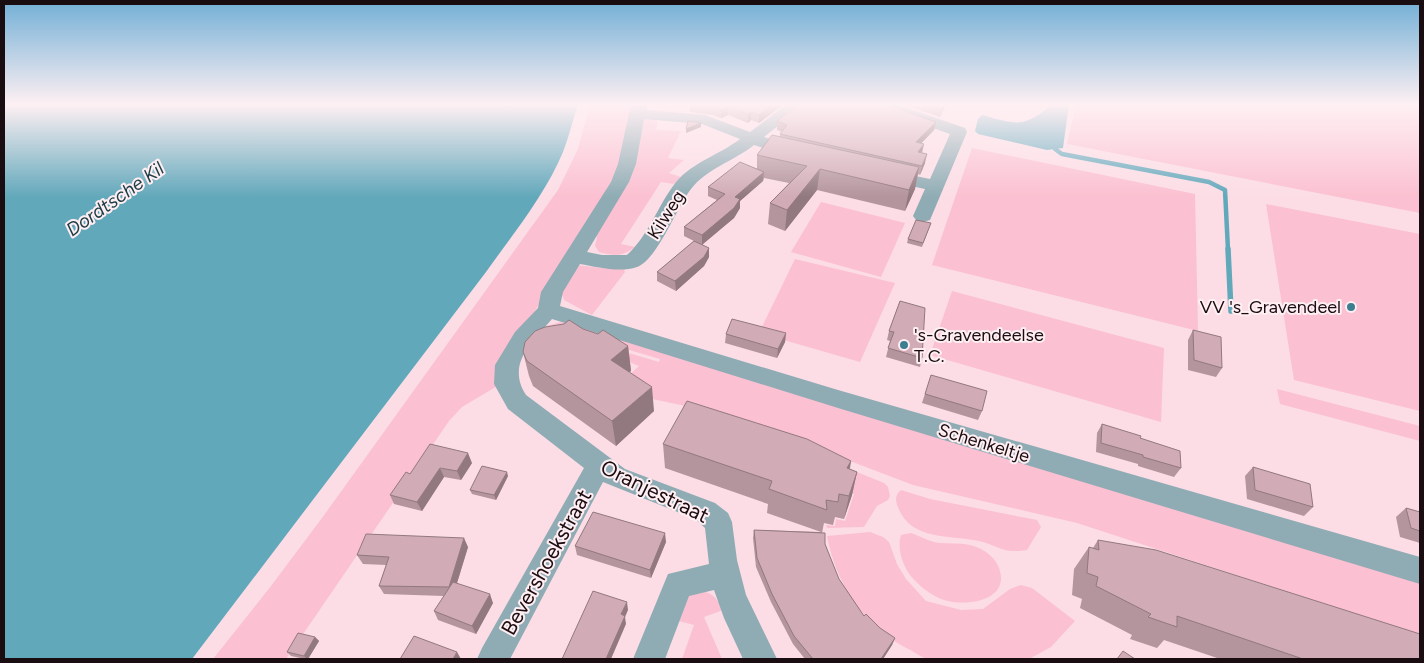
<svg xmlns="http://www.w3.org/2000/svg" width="1424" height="663" font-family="Figtree,sans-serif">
<rect width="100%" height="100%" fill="#fcdde5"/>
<path fill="#fbc0d1" d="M590,104H634L615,178L578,242L515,343L499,385L462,407L449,421L286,659H213L271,586L322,518L558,190L578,149Z
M1076,104H1420V213L1067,144Z
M642,118L658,121L656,130L681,131L668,158L684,160L669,173L681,177L674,184L661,182L621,244L635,247C621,257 615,256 599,252L595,246L597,237L595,235Z
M972,148L1195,194L1198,331L932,265Z
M821,202L905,223L881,277L791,252Z
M1266,204L1420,234V411L1294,380Z
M795,259L895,283L860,362L759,333Z
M576,265L601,268L623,267L625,272L592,315L564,300L561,291Z
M952,291L1164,348L1161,422L930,355Z
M561,322L1420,577V635L1077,523L913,485L787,437L681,405L652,399L626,378L639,366L551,330L659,362L660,359L547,326Z
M1277,389L1420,426V441L1280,404Z
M800,449L884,483L888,487L890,496L888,500L877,506L864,527L827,528L826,525L835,526L836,519L845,521L854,494L845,491Z
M901,490L930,499L1037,520L1041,527L1027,550C1002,554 1000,546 979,541C951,535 910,541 898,507C895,500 895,495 901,490Z
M870,532L883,537L889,542L897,564L906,579L926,601L961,610L983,609L1010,589L1021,585L1032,588L1075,621L1051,647L1029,659H929L922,657C908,648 891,641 879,630C851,604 834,573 827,536Z
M911,533C920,536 930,542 940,543C955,544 967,542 981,549C989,553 996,560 999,568C1011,601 966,607 944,600C930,595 919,586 910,575C902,564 897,548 901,535Z
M694,591C711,591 716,596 723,610L704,617L722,659H682L694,625L675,620L685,598Z"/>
<path fill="#62a8bb" d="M4,104H578C573,120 569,136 563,152C545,195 513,234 486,272L192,659H4Z
M1048,104H1069L1063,148L1047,150L978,134L975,131L978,119L982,115C1016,124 1023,129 1051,105Z"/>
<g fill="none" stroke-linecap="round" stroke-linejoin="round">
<path stroke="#62a8bb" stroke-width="4.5" d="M1056,141L1055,149L1062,154L1209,182L1225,190L1228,250"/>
<path stroke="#62a8bb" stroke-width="5.5" d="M1228,249L1231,311"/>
<path fill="#8facb4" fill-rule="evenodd" d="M631,104H647V110L705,115L750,132L787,104H805L764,137L800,149L803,153L800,157L794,158L754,145C734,161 706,169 691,189C677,207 657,260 637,267C620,273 597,267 580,264L563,292L560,306L838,390L1420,557V584L838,408L552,319C532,342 506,364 526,395L625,469L715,503L728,513L732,522L737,560L746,595L777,659H743L724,618L714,590L689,596L665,659H633L668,574L709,564L705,528L695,519L603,482L510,659H477L482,648L584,468L508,409L494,384L495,365L515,332L538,308L541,292L611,182L618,164ZM644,119L702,124L740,139C719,155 693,162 676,182C658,205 649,235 627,255H602L587,252L629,182L636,164Z
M871,104H895L965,128L967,132L930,220L923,222L916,220L913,216L925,189L880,179L877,175L880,171L886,170L930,179L950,134L873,107Z"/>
</g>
<path fill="#b4949d" d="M690,104H784L759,123L751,120L748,123L728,115L721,118L713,115L690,112Z
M905,104H946L940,117L905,105Z
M777,121L936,122L934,130L921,143L922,153L925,163L920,175L918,174L915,189L905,211L817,190L785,231L768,224L770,203L789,183L764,178L763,181L740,201V208L734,218L702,244L709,257L704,266L676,291L657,281V272L694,241L684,236V227L717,200L708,196V187L757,169V155L780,136V134L782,132L777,130Z
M931,223L922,247L907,243L908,239Z
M900,301L922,358L920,367L886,357L890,341L887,340L889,331Z
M564,324L583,329L628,346L631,371L629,372L654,411L616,446L533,386L529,376L523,352Z
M1193,330L1222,368L1216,377L1188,370V340Z
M786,333L785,342L777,358L725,343L726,334Z
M931,375L982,411L978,420L922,403Z
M1102,424L1140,438L1181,468L1174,477L1138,466V464L1096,452L1097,433Z
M663,444L851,461L850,469L857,472L852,495L844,519L835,517L833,525L824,523L822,533L825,544L839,579L864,616L880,628L895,638L892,645L883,659H805L793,644L771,602L756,567L753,538L754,530L821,532L767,513L768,504L665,468Z
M472,463L461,480L444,477L422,511L394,504L390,495L410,474Z
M1253,467L1313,507L1304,516L1247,499L1245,476Z
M508,476L496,500L472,494L470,490Z
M1406,508L1420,512V543L1400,537L1396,517Z
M1098,540L1420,659H1220L1164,640L1157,648L1130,639L1132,635L1080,608L1082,599L1072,595L1074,569L1089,547L1093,548Z
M666,542L651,578L577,555L575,546Z
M468,547L457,583L493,603L476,634L438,620L434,611L444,596L384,594L379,586L386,565L363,564L357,555Z
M315,637L319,641L308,659H305L291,656L287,652Z"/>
<path fill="#92787f" d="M773,104H784L759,123V115Z
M944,104H946L940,117L942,109Z
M728,107V115L721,118V110Z
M752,112L751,120L748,123V114Z
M936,122L934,130L914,151L916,142Z
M701,123V127L686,133V129Z
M924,144L922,153L918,152Z
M927,154L925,163L920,175L922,166Z
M919,167L915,189L905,211L909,190Z
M820,169L817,190L785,231L787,210Z
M764,172L763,181L740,201V208L734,218L702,245V235L735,197Z
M709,248V257L704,266L676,291L675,281Z
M786,333L785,342L777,358L778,349Z
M628,346L631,371L614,385L611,360Z
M652,387L654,411L616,446L612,421Z
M468,453L472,463L461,480L457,471Z
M851,461L846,485L847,468Z
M440,468L444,477L422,511L417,502Z
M507,472L508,476L496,500L494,495Z
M857,472L852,495L844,519L849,496Z
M665,533L666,542L651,578L650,570Z
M464,538L468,547L453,596L449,587Z
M490,594L493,603L476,634L472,626Z
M627,602L628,610L625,617L626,624L611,659H606L621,614Z
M315,637L319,641L308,659H307L304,656Z
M895,638L892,645L883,659H881Z
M457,652L461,659H453Z"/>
<path fill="#d1acb6" stroke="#92787f" d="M692,104H773L759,115L752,112L748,114L728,107L721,110L713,107Z
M798,104H885L936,122L916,142L924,144L918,152L927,154L922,166L780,134L787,125L777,121Z
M929,104H944L942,109Z
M688,121L701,123L686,129Z
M772,135L919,167L909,190L820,169L787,210L770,203L807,166L757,155Z
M740,162L764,172L735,197L740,199L734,208L702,235L684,227L725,194L708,187Z
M916,220L931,223L923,243L908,239Z
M694,241L709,248L704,257L675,281L657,272Z
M900,301L925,308L922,358L888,348L894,332L889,331Z
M732,319L786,333L778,349L726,334Z
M569,320L583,329L598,334L603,330L628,346L611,360L652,387L612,421L527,361L523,352L525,342L535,331L545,327L564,324Z
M1193,330L1221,337L1222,368L1194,360Z
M931,375L987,391L982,411L925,394Z
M687,401L807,439L851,461L847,468L857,472L849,496L839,494L838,502L826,500L827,510L769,489L772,481L663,444Z
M1102,424L1141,436L1140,438L1180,451L1181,468L1143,457V455L1101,443Z
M430,444L468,453L457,471L440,468L417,502L390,495L406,472L410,474Z
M482,466L507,472L494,495L470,490Z
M1253,467L1310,484L1313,507L1255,490Z
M1406,508L1420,512V531L1411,528Z
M593,512L665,533L650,570L575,546Z
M754,530L825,533V544L839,579L864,616L866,614L880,628L895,638L881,659H813L794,636L772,594L757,558Z
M366,534L464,538L449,587L379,586L389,557L357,555Z
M1098,540L1156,550L1420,634V659H1303L1177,616V627L1148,617L1151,614L1096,586L1098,577L1087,573L1089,547L1099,550Z
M453,582L490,594L472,626L434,611Z
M593,591L627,602L621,614L625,616L606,659H562Z
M298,633L315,637L304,656L287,652Z
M414,636L457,652L453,659H400Z
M1123,651L1135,659H1117Z"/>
<linearGradient id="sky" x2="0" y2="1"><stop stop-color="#72afd6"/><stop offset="0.53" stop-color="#fef0f3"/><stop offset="1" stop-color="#fef0f3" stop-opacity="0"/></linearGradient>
<rect width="1424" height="197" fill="url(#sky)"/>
<g fill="#3d7f90" stroke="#ffeff3" stroke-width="2">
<circle cx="1351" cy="307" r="5"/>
<circle cx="904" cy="345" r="5"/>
</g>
<g text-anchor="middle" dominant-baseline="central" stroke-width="4" stroke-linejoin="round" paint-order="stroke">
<g font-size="18" fill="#1a0d11" stroke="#ffeff3">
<text transform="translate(666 215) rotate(-58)">Kilweg</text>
<text transform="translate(984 443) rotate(17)">Schenkeltje</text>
</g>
<g font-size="18" fill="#1a0d11" stroke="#ffeff3" text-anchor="end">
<text x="1341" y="307">VV 's_Gravendeel</text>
<text x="914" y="335" text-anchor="start">'s-Gravendeelse<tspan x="914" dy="21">T.C.</tspan></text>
</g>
<g font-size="19" font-style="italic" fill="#1c3e47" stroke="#ffeff3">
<text transform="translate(115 199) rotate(-35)">Dordtsche Kil</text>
</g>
<g font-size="21" fill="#1a0d11" stroke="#ffeff3">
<text transform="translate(655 491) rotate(26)">Oranjestraat</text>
<text transform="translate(546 562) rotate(-61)">Bevershoekstraat</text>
</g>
</g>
<rect width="1424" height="663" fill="none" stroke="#1a0d11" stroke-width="10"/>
</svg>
